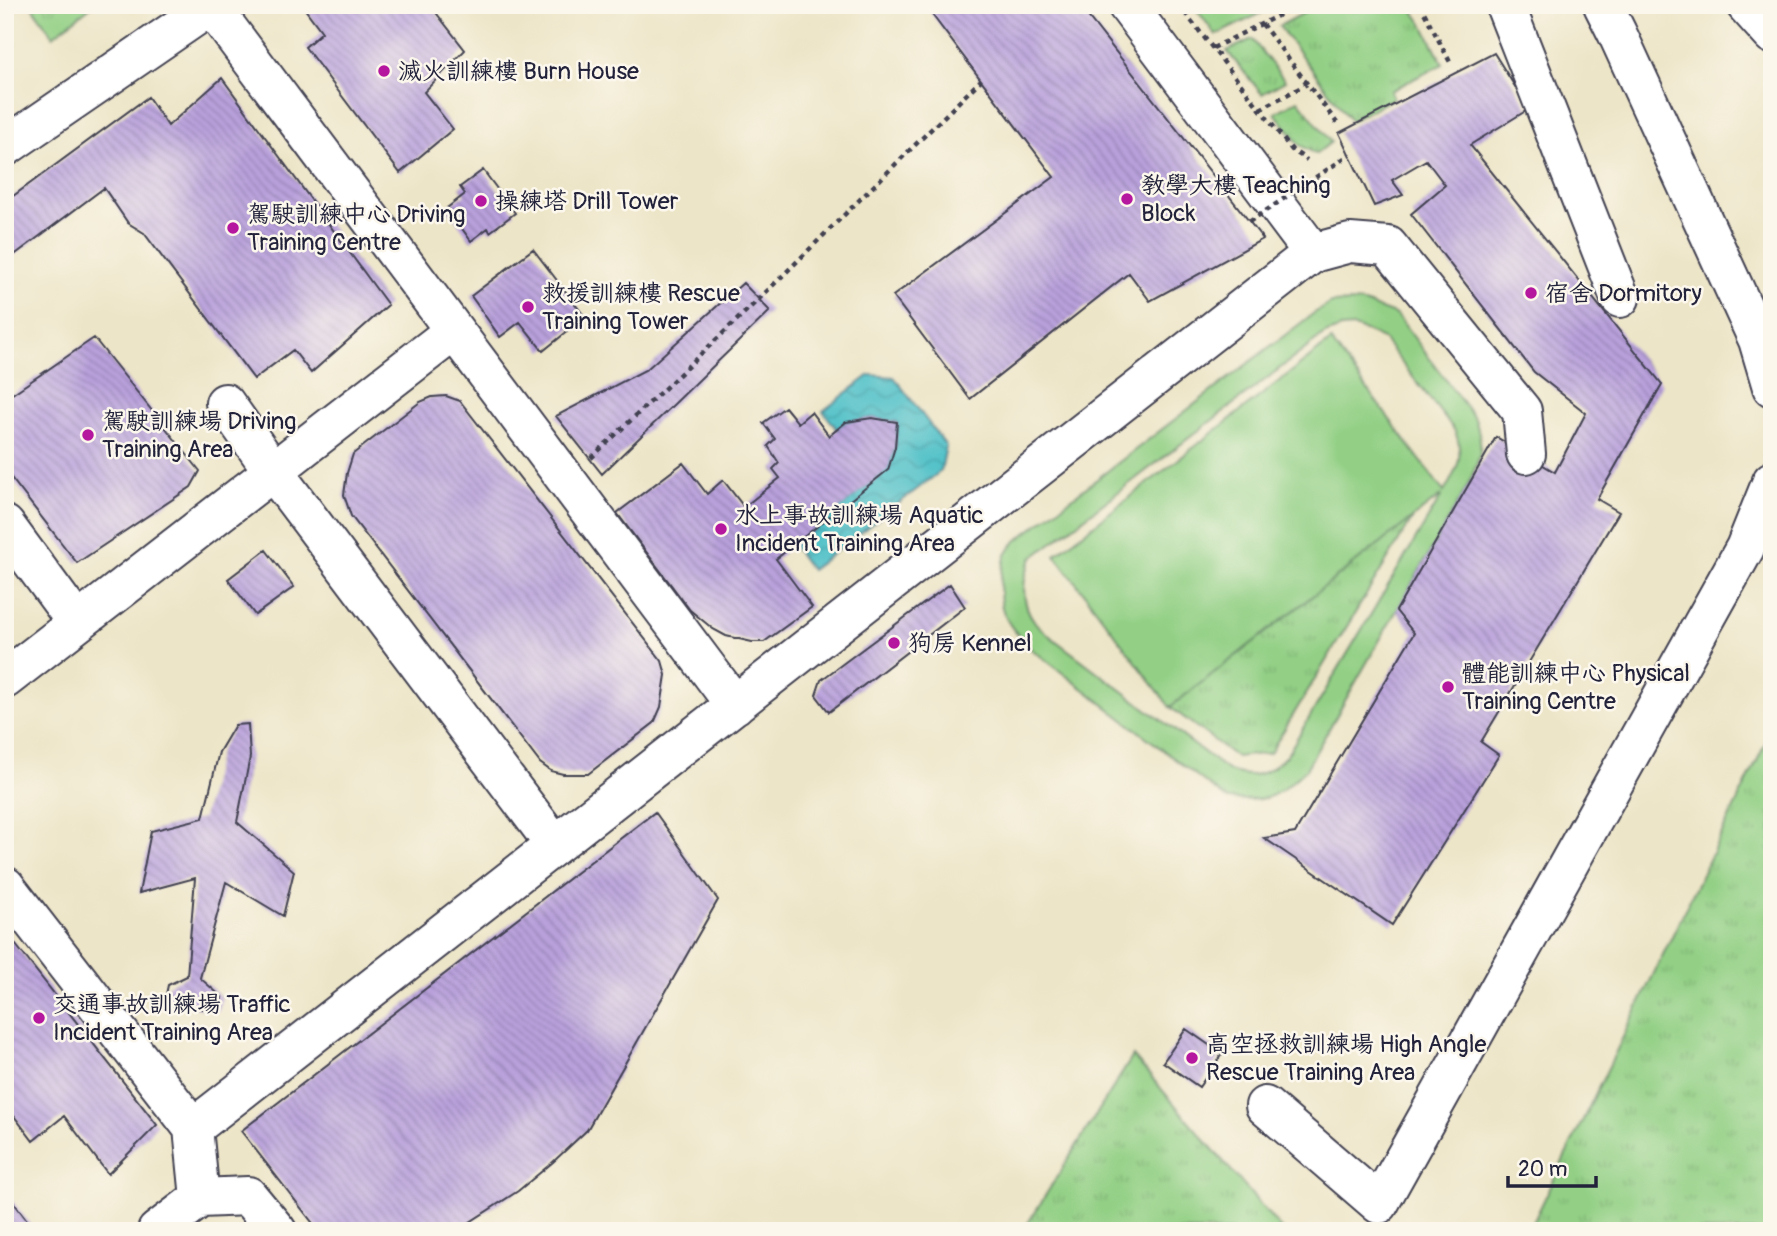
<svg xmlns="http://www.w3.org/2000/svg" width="1777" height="1236" font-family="Pangolin,'LXGW WenKai TC',sans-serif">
<defs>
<pattern id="grass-tufts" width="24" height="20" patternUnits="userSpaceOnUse" patternTransform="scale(1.75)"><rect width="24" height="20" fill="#93d085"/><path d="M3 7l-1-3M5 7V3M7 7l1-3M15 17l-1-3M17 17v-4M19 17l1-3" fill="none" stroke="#7eb274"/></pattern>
<pattern id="water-waves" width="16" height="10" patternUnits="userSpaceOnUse" patternTransform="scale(1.75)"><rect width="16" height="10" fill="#54c2c9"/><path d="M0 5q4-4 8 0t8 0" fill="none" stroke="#49a6ae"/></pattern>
<pattern id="building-back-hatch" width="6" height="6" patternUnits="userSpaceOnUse" patternTransform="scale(1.75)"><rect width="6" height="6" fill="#b9a1dc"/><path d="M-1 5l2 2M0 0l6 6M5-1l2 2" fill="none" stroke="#9683b4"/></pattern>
</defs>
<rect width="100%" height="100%" fill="#fbf7ec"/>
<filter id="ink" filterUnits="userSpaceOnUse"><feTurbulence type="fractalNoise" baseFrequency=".0143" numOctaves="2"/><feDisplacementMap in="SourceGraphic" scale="14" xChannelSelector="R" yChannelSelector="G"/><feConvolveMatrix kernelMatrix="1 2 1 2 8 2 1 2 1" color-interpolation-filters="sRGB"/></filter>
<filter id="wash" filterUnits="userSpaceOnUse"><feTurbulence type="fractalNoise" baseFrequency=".00686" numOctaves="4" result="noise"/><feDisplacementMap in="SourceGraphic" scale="28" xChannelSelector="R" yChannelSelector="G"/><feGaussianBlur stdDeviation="1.57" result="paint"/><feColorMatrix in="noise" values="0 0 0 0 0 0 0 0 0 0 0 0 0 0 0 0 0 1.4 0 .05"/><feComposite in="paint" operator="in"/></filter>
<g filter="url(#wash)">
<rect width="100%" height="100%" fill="#ede5c7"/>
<path fill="url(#grass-tufts)" stroke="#5a7960" stroke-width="2" d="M31,5H93L53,36Z
M1193,5H1278L1216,35Z
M1319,5H1409L1423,24L1443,64L1390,91L1394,98L1351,121L1279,26Z
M1252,39L1285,81L1262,94L1227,51Z
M1298,100L1331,142L1316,154L1300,145L1275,113Z
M1414,516L1270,753L1236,757L1170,707Z
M1772,730V1231H1529Z
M1133,1056L1283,1231H1023Z"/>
<path fill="#93d085" stroke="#5a7960" stroke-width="2" fill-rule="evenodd" d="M1359,302L1370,305L1397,315L1475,419C1486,451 1479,459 1466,489L1306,769C1275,798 1270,802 1227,799L1030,648C1020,637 1008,626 1003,611C998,595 1000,571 1006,555C1008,550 1013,545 1016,541L1314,313L1332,303ZM1354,327L1368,332L1383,339L1455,431C1465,457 1457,470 1444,492L1331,341L1055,555L1170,707L1442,495L1287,755C1267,774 1257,780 1229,771L1051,637C1046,632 1039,628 1035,622C1020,603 1022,578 1032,558L1325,334L1341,328Z"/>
<path fill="url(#water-waves)" stroke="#3b7282" stroke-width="2" d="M870,375L894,377L946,446L941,471L811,570L793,546L887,470L895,447L897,422L872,418L846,422L837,429L823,411Z"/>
<g id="blocks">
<path fill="url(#building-back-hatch)" d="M302,5H430L465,50L424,92L453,129L400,173L305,47L322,32Z
M929,5H1079L1263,239L1150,301L1129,273L970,399L893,296L1054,177L927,8Z
M1494,53L1529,109L1470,145L1662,384L1597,499L1619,512L1481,742L1499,755L1392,925L1264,838L1295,833L1414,633L1396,611L1496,437L1555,472L1586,413L1534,372L1411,214L1445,185L1426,160L1392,180L1403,195L1374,206L1339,133Z
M222,78L388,305L311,373L293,350L254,379L144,233L128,223L104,188L5,262V202L148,97L168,126Z
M483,170L515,213L490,232L488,228L471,241L447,208L465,194L460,187Z
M533,249L585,317L543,351L520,322L500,337L471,296Z
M743,283L770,311L602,474L556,416L647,369Z
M94,338L200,471L191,487L77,563L5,470V399Z
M446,396L460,401L662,661L666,675L661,707L654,723L588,774H563L551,771L540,763L351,516L344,495L347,473L353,454L420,402L432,397Z
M785,407L798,423L811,412L829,436L846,422L872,418L897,422L895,447L888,470L776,559L812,607L764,642H752L726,636L713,629L690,610L617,513L683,463L707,494L723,480L744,507L780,478L773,469L779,463L768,446L775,439L763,423Z
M266,550L294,587L255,615L228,579Z
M950,584L965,607L829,712L816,695L821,680Z
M248,724L250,757L237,822L294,871L283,916L226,882L200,978L222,997L219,1011L164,1004L168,985L187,976L195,878L139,893L151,831L203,818L219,752L235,725Z
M655,812L718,900L587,1130L553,1162L518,1191L456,1231H319L241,1131Z
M5,931L157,1125L108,1174L64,1116L33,1141L5,1104Z
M1186,1029L1222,1054L1199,1087L1163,1062Z
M5,1191L33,1228L30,1231H5Z"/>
</g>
</g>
<g filter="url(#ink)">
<use href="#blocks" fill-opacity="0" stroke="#403f50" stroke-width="2"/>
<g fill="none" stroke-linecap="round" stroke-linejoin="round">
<g stroke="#403f50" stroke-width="42">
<path id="minor" d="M1127,5L1313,253
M1505,5L1620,298
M1603,5L1617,33L1758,340L1772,387
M1746,5L1772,34
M211,6L735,705
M5,147L212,5
M225,403L273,471L555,845
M5,525L77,623
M5,679L454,331
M5,886L193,1128L1313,253L1350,243L1388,246L1522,411L1526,454
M1265,1106L1379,1204L1745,548L1772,481
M193,1128L200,1198
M157,1231L200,1198L248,1196L277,1231"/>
</g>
<path stroke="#403f50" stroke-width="4.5" stroke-dasharray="5 5" stroke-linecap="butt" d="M1179,5L1292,150L1307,160
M1418,5L1425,14L1451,64
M1262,24L1337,123
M1213,48L1299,5
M1260,109L1307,84
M591,458L759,299L981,80"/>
<use href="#minor" stroke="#fff" stroke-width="38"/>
<path stroke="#403f50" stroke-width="4.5" stroke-dasharray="5 5" stroke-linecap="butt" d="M1249,222L1349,155"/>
</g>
</g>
<g fill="#b5179e" stroke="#fbf7ec" stroke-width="2.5">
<circle cx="384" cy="71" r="7"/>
<circle cx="1127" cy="199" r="7"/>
<circle cx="481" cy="201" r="7"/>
<circle cx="233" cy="228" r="7"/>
<circle cx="1531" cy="293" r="7"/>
<circle cx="528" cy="307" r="7"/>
<circle cx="88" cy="435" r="7"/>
<circle cx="721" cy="529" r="7"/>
<circle cx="894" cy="643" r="7"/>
<circle cx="1448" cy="687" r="7"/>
<circle cx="39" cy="1018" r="7"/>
<circle cx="1192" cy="1058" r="7"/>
</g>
<g text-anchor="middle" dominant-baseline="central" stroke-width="5" stroke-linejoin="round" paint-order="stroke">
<g font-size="24" fill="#22223b" stroke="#fbf7ec" text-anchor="start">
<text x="398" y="71">滅火訓練樓 Burn House</text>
<text x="1141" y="185">教學大樓 Teaching<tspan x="1141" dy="28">Block</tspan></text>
<text x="495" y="201">操練塔 Drill Tower</text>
<text x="247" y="214">駕駛訓練中心 Driving<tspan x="247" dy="28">Training Centre</tspan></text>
<text x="542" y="293">救援訓練樓 Rescue<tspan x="542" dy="28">Training Tower</tspan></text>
<text x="1545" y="293">宿舍 Dormitory</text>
<text x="102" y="421">駕駛訓練場 Driving<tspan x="102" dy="28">Training Area</tspan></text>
<text x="735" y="515">水上事故訓練場 Aquatic<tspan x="735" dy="28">Incident Training Area</tspan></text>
<text x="908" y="643">狗房 Kennel</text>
<text x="1462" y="673">體能訓練中心 Physical<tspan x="1462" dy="28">Training Centre</tspan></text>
<text x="53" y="1004">交通事故訓練場 Traffic<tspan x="53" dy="28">Incident Training Area</tspan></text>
<text x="1206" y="1044">高空拯救訓練場 High Angle<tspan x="1206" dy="28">Rescue Training Area</tspan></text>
</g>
</g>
<rect width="1777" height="1236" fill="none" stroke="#fbf7ec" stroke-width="28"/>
<path d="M1508 1176v10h88v-10" fill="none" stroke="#22223b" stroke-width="3.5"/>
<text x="1518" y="1176" font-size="21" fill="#22223b" stroke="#fbf7ec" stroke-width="5" paint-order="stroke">20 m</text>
</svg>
